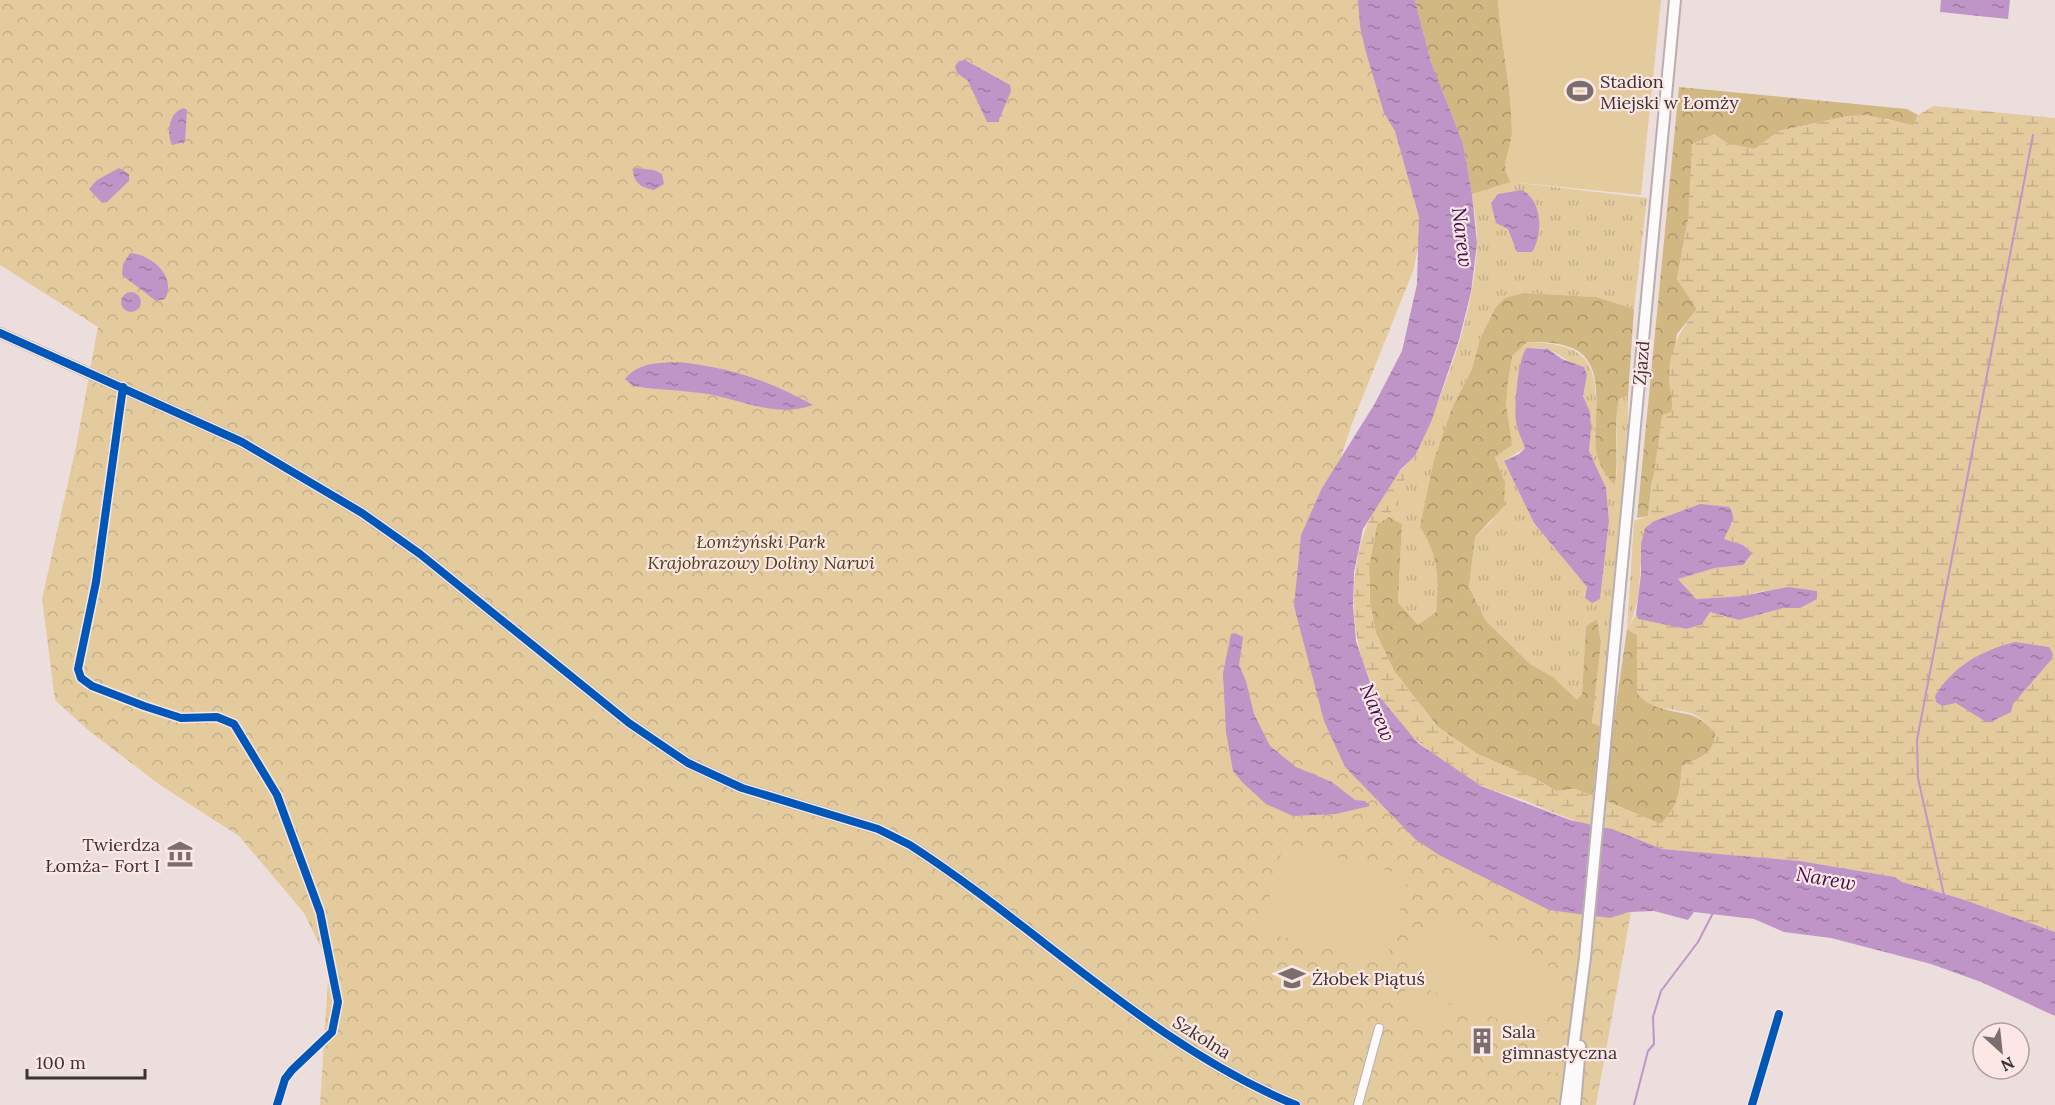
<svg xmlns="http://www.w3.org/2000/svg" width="2055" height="1105" font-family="Lora,serif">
<defs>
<pattern id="grass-tufts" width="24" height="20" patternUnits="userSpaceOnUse" patternTransform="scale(1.5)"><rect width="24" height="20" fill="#e3cb9e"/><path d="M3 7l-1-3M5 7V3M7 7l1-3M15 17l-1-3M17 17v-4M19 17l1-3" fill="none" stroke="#c4af89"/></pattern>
<pattern id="forest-crowns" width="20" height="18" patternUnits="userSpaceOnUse" patternTransform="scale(1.5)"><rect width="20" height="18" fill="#d1b782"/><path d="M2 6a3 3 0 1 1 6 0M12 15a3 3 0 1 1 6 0" fill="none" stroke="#ab956b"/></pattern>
<pattern id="wetland-marsh" width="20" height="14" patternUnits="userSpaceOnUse" patternTransform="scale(1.5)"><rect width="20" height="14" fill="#e3cb9e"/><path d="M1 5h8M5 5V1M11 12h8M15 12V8" fill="none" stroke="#c4af89"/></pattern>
<pattern id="park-crowns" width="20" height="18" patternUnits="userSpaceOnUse" patternTransform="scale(1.5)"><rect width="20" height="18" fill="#e3cb9e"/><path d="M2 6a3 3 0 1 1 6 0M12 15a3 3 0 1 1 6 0" fill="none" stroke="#c4af89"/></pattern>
<pattern id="water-ripples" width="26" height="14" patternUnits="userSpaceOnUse" patternTransform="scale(1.5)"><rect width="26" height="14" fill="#bf95c7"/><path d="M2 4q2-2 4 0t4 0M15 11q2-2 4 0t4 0" fill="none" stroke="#9c7aa2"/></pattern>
</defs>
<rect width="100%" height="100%" fill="#ecdedc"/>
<path fill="url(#grass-tufts)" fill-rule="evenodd" d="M1511,182L1647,198L1634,309L1596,297L1524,293L1495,308L1480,339L1472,369L1452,408L1420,527C1439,557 1439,578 1436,613L1418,625L1398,604L1402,524L1389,517C1425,430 1473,340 1477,244C1478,228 1474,210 1472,194Z
M1527,342C1583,344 1598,357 1596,415C1596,426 1593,441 1597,452C1600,463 1609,475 1615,485C1621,457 1613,428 1619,399L1628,396V427L1600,726L1592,723L1601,642L1597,619L1586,626L1582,694L1577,701L1553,677L1530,664L1486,621L1469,587L1475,537L1492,521L1505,482L1495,456L1512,445C1506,424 1502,374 1513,355C1516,350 1523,346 1527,342ZM1528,348C1534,349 1541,347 1547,349C1555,351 1581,369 1587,375L1583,396L1590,413L1589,451L1606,488L1609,521L1600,599L1585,598L1587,587L1534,523L1504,461L1525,448L1516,420Z
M1648,516L1654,521L1645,528C1637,562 1645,598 1627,629L1634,521Z"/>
<path fill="url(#forest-crowns)" d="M1415,0H1498C1501,44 1512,90 1512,133C1511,152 1499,164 1511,182L1472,194L1463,143L1431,62Z
M1679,87L1907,109L1918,115L1913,126L1888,119L1848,116L1779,131L1755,149L1728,144L1714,134L1688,220L1677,279L1697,309L1677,334L1669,382L1674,398L1672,412L1652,482L1648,516L1637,518Z
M1524,293L1596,297L1634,309L1628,396L1619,399C1613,428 1619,456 1615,485C1606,476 1598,464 1596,450C1592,420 1609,363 1572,348C1558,342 1542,342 1527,342L1512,356L1508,381L1506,404L1512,445L1495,457L1505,482L1504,506L1475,537L1469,587L1486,621L1530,664L1553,677L1577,700L1582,694L1586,626L1597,619L1601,642L1592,723L1600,726L1593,796L1575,789L1556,791L1536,779L1477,754L1438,727L1394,671L1376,633L1370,603L1369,566L1377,524L1389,517L1402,524L1398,603L1418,625L1436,612C1439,578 1439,557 1420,527L1434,460L1452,408L1472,369L1480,339L1495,308L1505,298Z
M1627,629L1637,635V693C1644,698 1652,706 1661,708C1688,717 1692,709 1715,732C1716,754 1699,758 1682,766C1680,792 1679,805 1661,824L1606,801L1613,727Z"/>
<path fill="url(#wetland-marsh)" d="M1934,106L2055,118V932L1959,898L1902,882L1895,877L1800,861L1662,849L1604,827L1606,801L1661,824C1679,805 1680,792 1682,766C1699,758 1716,754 1715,732C1708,725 1702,718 1693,714C1673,707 1651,712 1637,693V635L1627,629L1636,614L1639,619L1688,629L1710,612L1739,620L1784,608H1800L1763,591L1743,596L1696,599L1678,579L1715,568L1743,565V545L1723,539L1733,522L1700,504L1654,521L1648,516L1662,415L1671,412C1674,398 1669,391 1669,379C1669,349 1679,332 1697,309L1677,279L1688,220L1692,144L1714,134L1728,144L1755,149L1779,131L1848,116L1867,115L1913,125L1918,115Z
M1415,456L1389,517L1377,524L1369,566L1370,603L1376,633L1394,671L1438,727L1477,754L1536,779L1556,791L1575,789L1593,796L1591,825C1565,819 1542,807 1518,798C1506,794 1494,791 1483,786C1469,781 1457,770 1445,762C1381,719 1351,666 1354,589C1356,537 1376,492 1415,456Z"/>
<path fill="url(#park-crowns)" d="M0,0H1378L1426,212L1413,271L1353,421L1324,507L1319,572L1392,781L1631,912L1596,1105H320L329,964L304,913L239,836L160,785L88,730L55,700L42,599L76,447L98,327L0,265Z"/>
<path fill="#e3cb9e" d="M1498,0H1661L1641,195L1511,182C1498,164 1511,152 1512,133C1512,90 1501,44 1498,0Z
M1284,843L1409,876L1385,964L1260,931Z
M1449,919C1471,929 1494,939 1516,949C1525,953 1538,957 1545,963C1573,987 1551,1034 1514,1026C1504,1024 1494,1017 1485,1013C1467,1005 1432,994 1418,982C1390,955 1416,920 1449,919Z
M1408,985L1454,1006L1444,1029L1397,1008Z
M1540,1028L1562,1030L1557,1073L1535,1070Z"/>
<path fill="url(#water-ripples)" d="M1358,0H1415L1431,62L1463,143L1472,194L1477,243L1471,292L1459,340L1431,422L1415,456L1401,469L1363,529L1354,572L1353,606L1356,641L1372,688L1418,743L1481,786L1570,820L1612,829L1662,849L1800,861L1895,877L1902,882L1959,898L2055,932V1016L1981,982L1931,964L1831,938L1784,932L1754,919L1694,912L1688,920L1654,911L1629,912L1610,918L1549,910L1439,855L1415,839L1345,767L1324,721L1294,606L1301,535L1322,488L1374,405L1402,351L1417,284L1419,217L1395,131L1384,113L1365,49L1360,26Z
M1941,0H2010L2008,19L1940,12Z
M965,60L1010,85L1011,91L998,122H987L968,81L957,73L955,66L959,61Z
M184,108L187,110L185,142L172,145C166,134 169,111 184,108Z
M119,168L129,174V181L107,202L102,203L89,189L97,180Z
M636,168L654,170L662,174L664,184L654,190C642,188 633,183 633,169Z
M1522,190C1543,201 1543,234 1532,252H1517L1508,229L1496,223L1491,203L1498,194Z
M130,253C152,255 177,276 165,299L156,301L122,275L123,264Z
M121 302a10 10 0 1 1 20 0a10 10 0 1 1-20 0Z
M1527,348L1548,349L1562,359L1584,367L1587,375L1583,396L1590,412L1591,427L1589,451L1606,488L1609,521L1600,599L1592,603L1585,598L1587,587L1534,523L1504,461L1519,454L1525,448C1522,439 1517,430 1516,421C1514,408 1518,356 1527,348Z
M679,362C731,368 768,380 813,405C776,418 745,401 708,394C683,390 657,390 633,386L625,379C638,362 660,363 679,362Z
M1700,504L1729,507C1738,518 1729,527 1724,539L1743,545L1752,553L1743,565L1715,568L1678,579L1696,599L1743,596L1788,587L1817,591V599L1800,608H1784L1739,620L1710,612L1702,624L1687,629L1638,619L1636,614L1641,574V544L1645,528L1654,521Z
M1235,633L1243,637L1239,665L1246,681L1254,714L1270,746L1296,767L1332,782L1355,800L1365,801L1370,806L1336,814L1293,816L1266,804L1243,783L1233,771L1226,732L1223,673L1231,634Z
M2015,642L2049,647L2053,654L2051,660L2013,704L2011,712L1991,722H1986L1956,703L1942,706L1936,702L1935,696C1953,667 1979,651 2015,642Z"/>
<path fill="#ecdedc" d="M1591,822L1604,824L1595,919L1582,917Z"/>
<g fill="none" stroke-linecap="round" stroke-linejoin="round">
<path stroke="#bf95c7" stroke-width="2" d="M1944,895L1918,778L1917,740L2033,135
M1634,1105L1648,1051L1654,1044L1653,1017L1661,991L1698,942L1714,911"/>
<g stroke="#baafae" stroke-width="10">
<path id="minor" d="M123,387L96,582L78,669L81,678L92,686L144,706L181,718L217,717L234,724L277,795L320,912L338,1002L332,1032L292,1070L285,1079L277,1105
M1358,1105L1379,1028
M1752,1105L1779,1014"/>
</g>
<g stroke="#baafae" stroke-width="12">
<path id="tertiary" d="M0,333L242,442L362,513L420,554L629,723L688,763L742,788L878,829L910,845C1040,929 1152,1046 1296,1105"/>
</g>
<g stroke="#baafae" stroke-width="14">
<path id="secondary" d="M1566,1105L1585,957L1675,0
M1575,1105L1580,1046"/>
</g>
<use href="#minor" stroke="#fcfafa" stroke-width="8"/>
<use href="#tertiary" stroke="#fcfafa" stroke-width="9"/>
<use href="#secondary" stroke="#fcfafa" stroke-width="10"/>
<g stroke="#fce7e5" stroke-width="11">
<path id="cycleway" d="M0,333L242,442L362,513L420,554L629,723L688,763L742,788L878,829L910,845C1040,929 1152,1046 1296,1105
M123,387L96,582L78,669L81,678L92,686L144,706L181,718L217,717L234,724L277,795L320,912L338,1002L332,1032L292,1070L285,1079L277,1105
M1752,1105L1779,1014"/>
</g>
<use href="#cycleway" stroke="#0057b8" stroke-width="8"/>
</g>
<defs>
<g id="stadium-bare" transform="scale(2.07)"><path d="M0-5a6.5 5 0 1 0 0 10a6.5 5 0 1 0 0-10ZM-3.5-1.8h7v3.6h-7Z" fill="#7a6e6e" stroke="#fce7e5" stroke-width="2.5" paint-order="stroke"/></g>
<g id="museum-bare" transform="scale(2.07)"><path d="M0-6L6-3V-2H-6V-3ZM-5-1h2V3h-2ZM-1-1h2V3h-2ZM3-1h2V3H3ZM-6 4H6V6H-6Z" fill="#7a6e6e" stroke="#fce7e5" stroke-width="2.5" paint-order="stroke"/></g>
<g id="school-bare" transform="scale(2.07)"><path d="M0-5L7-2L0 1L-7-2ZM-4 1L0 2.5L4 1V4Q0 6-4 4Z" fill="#7a6e6e" stroke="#fce7e5" stroke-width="2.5" paint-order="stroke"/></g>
<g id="building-bare" transform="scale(2.07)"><path d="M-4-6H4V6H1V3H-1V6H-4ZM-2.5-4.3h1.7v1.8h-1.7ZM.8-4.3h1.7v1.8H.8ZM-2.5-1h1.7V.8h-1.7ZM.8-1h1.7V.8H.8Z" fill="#7a6e6e" stroke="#fce7e5" stroke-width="2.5" paint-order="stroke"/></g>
</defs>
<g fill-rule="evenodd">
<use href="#stadium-bare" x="1580" y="91"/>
<use href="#museum-bare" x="180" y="854"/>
<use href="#school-bare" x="1292" y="978"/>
<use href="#building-bare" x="1482" y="1041"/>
</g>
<g text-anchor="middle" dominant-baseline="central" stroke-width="4.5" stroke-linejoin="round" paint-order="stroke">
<g font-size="18" fill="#3c3232" stroke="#fce7e5" text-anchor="start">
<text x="1600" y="81">Stadion<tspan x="1600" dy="21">Miejski w Łomży</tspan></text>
<text x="160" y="844" text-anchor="end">Twierdza<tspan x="160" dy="21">Łomża- Fort I</tspan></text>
<text x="1312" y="978">Żłobek Piątuś</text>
<text x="1502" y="1031">Sala<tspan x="1502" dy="21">gimnastyczna</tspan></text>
</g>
<g font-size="18" fill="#3c3232" stroke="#fce7e5">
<text transform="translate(1641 363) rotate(-85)">Zjazd</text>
<text transform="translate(1202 1037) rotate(32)">Szkolna</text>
</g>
<g font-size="18" font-style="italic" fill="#4d3e16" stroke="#fce7e5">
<text x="761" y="541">Łomżyński Park<tspan x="761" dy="21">Krajobrazowy Doliny Narwi</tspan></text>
</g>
<g font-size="20" font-style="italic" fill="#400c4f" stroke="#fce7e5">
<text transform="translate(1463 237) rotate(83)">Narew</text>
<text transform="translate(1378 712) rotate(67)">Narew</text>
<text transform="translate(1826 878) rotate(10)">Narew</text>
</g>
</g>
<g transform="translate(2001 1051) rotate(153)"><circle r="28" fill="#fce7e5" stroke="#af9f9d" stroke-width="1.5"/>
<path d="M0-4.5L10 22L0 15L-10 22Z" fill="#7a6e6e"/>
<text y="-9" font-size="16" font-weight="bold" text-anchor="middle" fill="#3c3232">N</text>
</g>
<path d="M27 1069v9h118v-9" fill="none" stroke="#3c3232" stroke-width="3"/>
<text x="36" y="1069" font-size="18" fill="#3c3232" stroke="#fce7e5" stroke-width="4.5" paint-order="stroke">100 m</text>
</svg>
